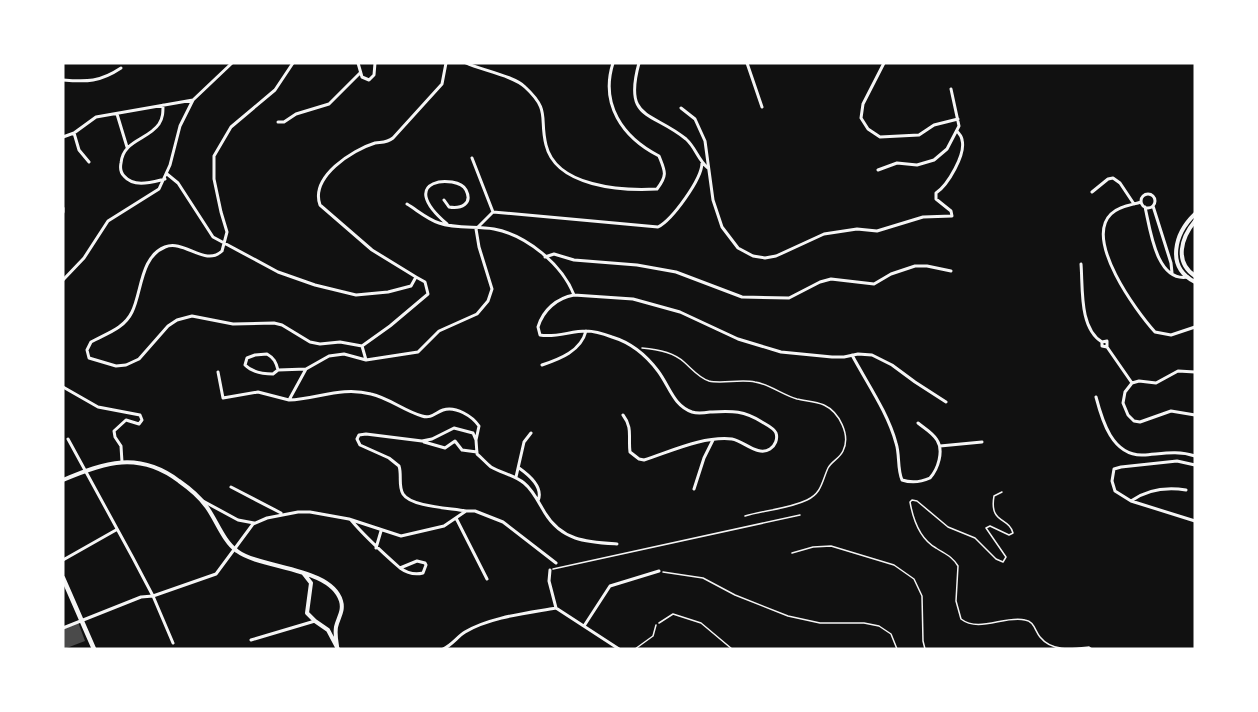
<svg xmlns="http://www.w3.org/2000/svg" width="1258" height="712" font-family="'Archivo Narrow',sans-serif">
<rect width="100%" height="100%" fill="#111"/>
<path fill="#4a4a4a" d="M78,622L85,641L64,649L63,629Z"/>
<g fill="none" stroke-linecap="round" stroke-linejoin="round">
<path stroke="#f5f5f5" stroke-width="1.5" d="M642,348C656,349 673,352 684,362C692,369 699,378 709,381C721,384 741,379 755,382C769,384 783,395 797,399C805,401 816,401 824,405C839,412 851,435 843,451C840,458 832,461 828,468C822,481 822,493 807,500C788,509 765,510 745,516
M792,553L813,547L831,546L894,565L914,579L922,596L923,641L925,649
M553,569L800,515
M663,572L703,578L735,595L788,616L820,623H864L879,626L891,634L897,649
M659,623L673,614L701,623L732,649"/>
<path stroke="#f5f5f5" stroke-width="1.5" d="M1002,492L994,496C989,524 1009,517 1013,533L1009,535L990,526L986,528L1006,557L1003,562L996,559L975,538L948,527L917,501L912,500L910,502C913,519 920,539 936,548C945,554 952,556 958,566L956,601L961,619C979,633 1005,615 1025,620C1034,621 1035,631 1040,637C1052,652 1072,649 1089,647L1092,649
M635,649L653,636L656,625"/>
<path stroke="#f5f5f5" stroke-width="3" d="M293,63L275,90L231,127L214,156V179L221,212L227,232L222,251C205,267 184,239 165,247C140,257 142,292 132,312C124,329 105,334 91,342L87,350L89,358L116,366L126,365L139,359L168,326L177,320L192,316L233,324L274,323L282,325L310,342L320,344L340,342L362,346L366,360
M358,63L362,77L369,80L374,75L375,63
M466,63C481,70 514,76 525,87C551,111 539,117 546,145C556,187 622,191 657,189C668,175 665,171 659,156C622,137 600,104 613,63
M639,63C623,121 652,111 686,139C696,148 698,160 708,168
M747,63L762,107
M884,63L863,104L861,118L868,129L880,137L919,135L934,125L958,119
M63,80C87,82 100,82 121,68
M163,105C163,112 163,118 159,124C148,140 123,140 121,163C120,168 120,172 124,176C134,188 152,182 165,179
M681,108L695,119L705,141L713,200L722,227L738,248L753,256L765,258L776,256L824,234L857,229L877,231L923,217L952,216L951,211L936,199V193C948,185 966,154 962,140C962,136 959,134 957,131
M117,114L127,147
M278,122H284L296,114L329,104L360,73
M74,133L79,150L89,162
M63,137L74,133L96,117L193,100L232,63
M472,158L493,212
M878,170L897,163L917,165L934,160L947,149L959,126L951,89
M167,174L178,183L213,237L278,272L315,285L356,295L388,292L411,286L416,277L425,282L428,294L390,326L362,346
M1092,192L1108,179L1113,178L1120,183L1134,204
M1141 201a7 7 0 1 1 14 0a7 7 0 1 1-14 0Z
M444,200L449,207C461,209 473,204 466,190C458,174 393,178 447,224
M1141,202C1132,205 1119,206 1111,214C1084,240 1136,311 1155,332L1171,335L1195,327
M407,204C417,210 427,219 439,223C456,229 476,226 494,229C526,235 562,264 574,295C557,298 543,310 538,327L540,335C555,338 571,331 586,331C594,331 604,334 612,337C632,343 646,355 658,371C670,387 673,405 692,412C698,414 704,413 710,412C732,411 743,410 762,422C767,425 774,428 776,433C778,439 775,446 770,449C758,457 744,441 732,439C703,436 672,451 644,460L639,459L630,452C628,437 633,428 623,415
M1153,206L1171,263L1172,273
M1145,207C1150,228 1156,283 1188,277
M63,208V212
M545,257L554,254L574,260L637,265L676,272L742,297L789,298L820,282L831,279L874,284L891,274L915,266H927L951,271
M1081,264C1083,288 1079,328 1102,342L1107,341V347L1102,346V342
M416,277L372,250L320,205C310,177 352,150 375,143C382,142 387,143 393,138L442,84L446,63
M63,280L84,258L108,221L159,189L170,165L180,126L193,100
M574,295L633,299L680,312L738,339L781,352L832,357H844L858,354L872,355L892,365L915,382L946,402
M1107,347L1132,383
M267,354C274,358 276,362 278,370L273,374C264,374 252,372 245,365L247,358L255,355Z
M852,355C867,383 888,413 896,443C900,455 897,468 902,480C911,483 921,482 930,478C938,469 944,451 937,440C933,433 924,428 918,423
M542,365C560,359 581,351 586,331
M278,370L306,369
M218,372L223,398L258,392L289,400L306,369L329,356L344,354L366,360L418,352L439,331L477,314L488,301L492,289L479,247L476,229L493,212L658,227C672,220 702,179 702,163
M1195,372L1178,371L1156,383L1139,381L1132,383L1125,392L1123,403L1128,415L1134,421L1140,422L1171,411L1195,415
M63,387L98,407L140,415L142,420L139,424L126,420L114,431L115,437L121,446L122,462
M1096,397C1102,420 1112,456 1143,455C1161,454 1177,450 1195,456
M289,400C317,399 342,386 371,394C389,398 404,411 422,416C431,419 435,413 443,410C456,406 472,416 479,426L476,440L477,454C482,458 486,463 491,467C501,473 514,475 524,483C533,490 539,503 545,513C562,541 587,542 617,544
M68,439L133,558L153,596L173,643
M424,442L445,448L455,441L462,450L477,452
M940,446L982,442
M1195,465L1177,461L1121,467L1114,469L1112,481L1115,491L1131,501L1195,521
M519,468C529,475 544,487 538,501
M516,477L524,442L531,433
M231,487L281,513
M694,489L704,458L713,440
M203,501L238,520L254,523
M1131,501C1148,489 1166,487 1186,490
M466,511C451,508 411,507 403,494C398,486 402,475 399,466L389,458L360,445L357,439L359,435L366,434L422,441L432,439L454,428L473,433L476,440
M456,518L487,579
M351,520C366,538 383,553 400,568C407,573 415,575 423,573L426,565L425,563L417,561L400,568
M376,548L381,531
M63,560L116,530
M550,570L549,581L556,608L619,649
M584,626L610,586L659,571
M63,628L141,597L153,596L216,574L253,524L267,518L298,512H310L349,519L401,536L444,526L466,511H475L503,522L556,563
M251,640L315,621
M443,649C452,645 457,637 465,632C490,617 528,613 556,608"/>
<path stroke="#f5f5f5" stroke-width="4" d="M1195,214C1175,233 1165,267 1195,282
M1195,221C1181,238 1174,262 1195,276
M63,480C105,462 139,451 179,481C189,488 199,496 206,506C216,519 223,541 237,551C261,569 331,567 341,601C344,611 338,618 336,627C335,633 336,640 337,646
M304,574L311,583L307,613L315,621L328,630L338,649"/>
<path stroke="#f5f5f5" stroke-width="4.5" d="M63,578L94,649"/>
</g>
<rect width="1258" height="712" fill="none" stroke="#ffffff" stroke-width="129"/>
</svg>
